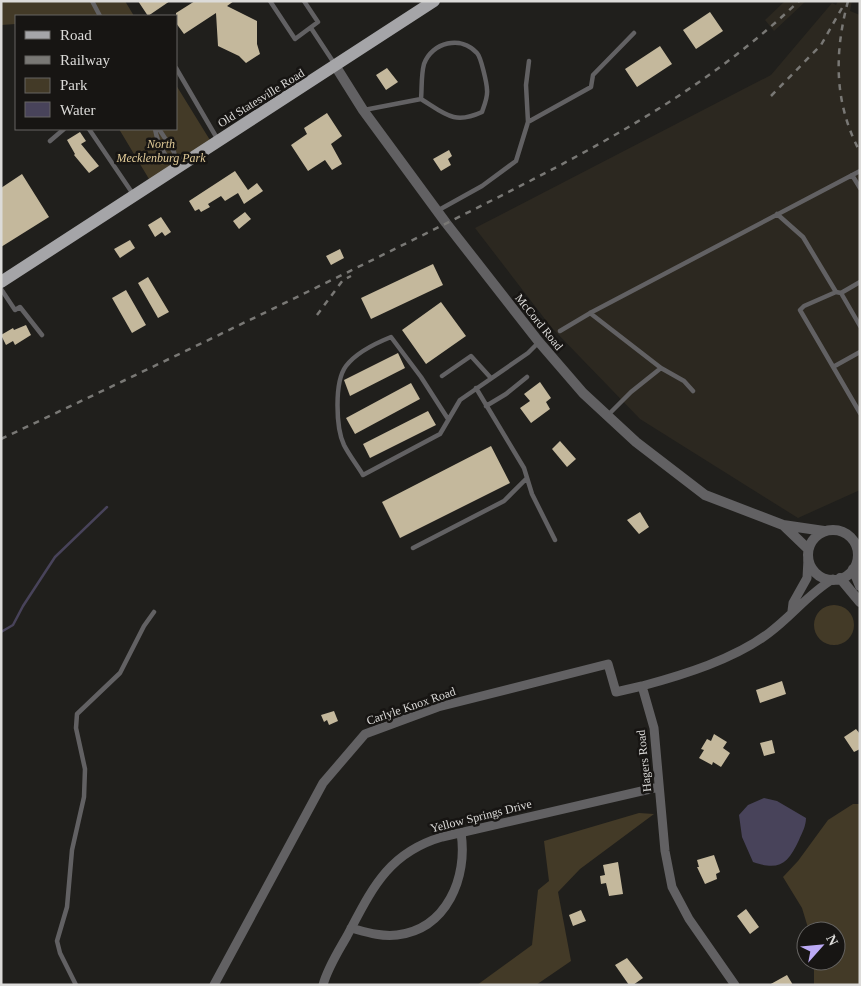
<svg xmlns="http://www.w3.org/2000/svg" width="861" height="986" font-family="'Times New Roman',serif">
<rect width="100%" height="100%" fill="#201f1c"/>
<path fill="#2c2820" d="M785,1H806L774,31L765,20Z
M838,1H852L850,11L860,15V490L798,518L640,419L551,327L475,228L771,75L832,3L836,5Z"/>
<path fill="#433a27" d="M1,1H125L134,16H16V24L1,25Z
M176,85L213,145L152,184L119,129H176Z
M814 625a20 20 0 1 1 40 0a20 20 0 1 1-40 0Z
M853,804H860V985H814V961H836V931H809L802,908L783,877L798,861L828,820Z
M639,813L654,814L580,869L558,892L571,961L536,985H477L532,945L538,890L549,881L544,841Z"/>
<path fill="#48435a" d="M764,798L777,801L806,818C806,826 802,833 799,840C788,864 779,871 753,862L742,837L739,815L748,805Z"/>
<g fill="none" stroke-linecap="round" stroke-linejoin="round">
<path stroke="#48435a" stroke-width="2.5" d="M1,632L13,625L23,606L55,557L107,507"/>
</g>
<path fill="#c4b89c" d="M138,1H170L148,16Z
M195,1H234L227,6L257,21V44L260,54L246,63L239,56L218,46L216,13L184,34L176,23V13Z
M710,12L723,31L696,49L683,30Z
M660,46L672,64L637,87L625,69Z
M387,68L398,82L386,90L376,75Z
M327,113L342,136L331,144L342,164L332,170L325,160L308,171L291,145L307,134L304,128Z
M80,132L86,141L81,144L99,166L89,173L74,155L75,154L67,140Z
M449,150L452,156L448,159L451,165L441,171L433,159Z
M235,171L248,190L257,183L263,191L244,204L238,193L225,201L221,196L208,204L210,207L201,212L199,209L195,211L189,201Z
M22,174L49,217L1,247V188Z
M245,212L251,219L239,229L233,221Z
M161,217L171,232L165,236L162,232L155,237L148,225Z
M130,240L135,248L120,258L114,249Z
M340,249L344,258L331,265L326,256Z
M433,264L443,285L371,319L361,298Z
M148,277L169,312L158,318L138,283Z
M126,290L146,325L132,333L112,298Z
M441,302L466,336L426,364L402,330Z
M26,325L31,335L15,345L13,341L6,345L1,335L13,328L14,330Z
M398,353L405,368L350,396L344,380Z
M540,382L551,398L546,402L550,409L531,423L520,408L530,401L524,394Z
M411,383L420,399L355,434L346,418Z
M428,411L436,425L370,458L363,444Z
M560,441L576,459L567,467L552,449Z
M491,446L510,483L400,538L382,502Z
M640,512L649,527L639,534L627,520Z
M782,681L786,694L760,703L756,690Z
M334,711L338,721L329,725L327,720L324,722L321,715Z
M856,729L860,734V749L854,752L844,737Z
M714,734L727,742L723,748L730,753L721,767L713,762L712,765L699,758L704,750L701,749L707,739L711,741Z
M772,740L775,753L764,756L760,743Z
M714,855L720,872L716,874L717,879L705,884L697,867H699L697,860Z
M618,862L623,894L609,896L606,883L601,884L600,876L605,875L603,865Z
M746,909L759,927L750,934L737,916Z
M581,910L586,921L573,926L569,915Z
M627,958L643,978L633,985H629L615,965Z
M787,975L793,985H769Z"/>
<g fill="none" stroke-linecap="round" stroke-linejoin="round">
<path stroke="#626163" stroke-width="4.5" d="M92,1L100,16
M270,1L295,39L318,22L304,1
M311,28L334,63
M176,68L218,140
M364,110L421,99C445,114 454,125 482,112C484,106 488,97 487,90C487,84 481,57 477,53C461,35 432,42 424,64C421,75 422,88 421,99
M528,122L591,87L593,75L634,33
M89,129L133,194
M155,129C158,145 164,157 177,167
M159,129L174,152L178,166
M50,141L64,129
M852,175L860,188
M437,211L482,186L516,161L528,122L526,85L529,61
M777,214L803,237L836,292L841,293L860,282
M1,289L15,310L20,307L42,335
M836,292L804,306L800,310L860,413
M841,293L860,326
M590,313L661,368L684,381L693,391
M560,331L592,312L860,171
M833,367L860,352
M442,376L471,356L490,377
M476,388L524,468L532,494L555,540
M486,406L506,394L527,377
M608,415L631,392L661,368
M448,419L421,377L391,337C376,343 356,353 346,366C334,382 336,428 344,445C349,455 357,465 363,475L440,434L460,400L528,353L539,342
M413,548L504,501L527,478
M76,985L60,953L57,941L67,907L72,850L84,797L85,769L76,728L77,714L120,673L144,626L154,612"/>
<path stroke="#626163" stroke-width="9" d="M792,611L793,603L807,578L808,559
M351,928C366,932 381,937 397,935C447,929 468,877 461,833
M214,985L323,783L365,734L438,707L608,664L616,692L642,686
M323,985C328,967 338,952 347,936C371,891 387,853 442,837L659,787
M735,985L689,919L672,887L665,851L654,728L642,686C683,675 735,659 769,633C792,616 808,594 833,579"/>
<path stroke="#626163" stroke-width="10" d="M336,67L363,110L446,223L539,342L583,393L636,442L705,495L783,525L824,531
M783,525L808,549
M808 555a25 25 0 1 1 50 0a25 25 0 1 1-50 0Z
M853,569L860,586
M840,578L860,602"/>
<path stroke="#a5a5a8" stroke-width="12" d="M1,282L434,1"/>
<path stroke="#797875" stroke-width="2.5" stroke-dasharray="6 6" stroke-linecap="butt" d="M848,1C834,54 834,103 860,152
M771,96L821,45L842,8
M317,315L343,280L351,276
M1,439C145,371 288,302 431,231C562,165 691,104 799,1"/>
</g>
<g text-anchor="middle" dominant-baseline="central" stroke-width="5" stroke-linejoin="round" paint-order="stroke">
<g font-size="12" fill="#dcdbd9" stroke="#171513">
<text transform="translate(261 98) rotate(-32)">Old Statesville Road</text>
<text transform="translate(539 322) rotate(51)">McCord Road</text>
<text transform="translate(411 706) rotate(-19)">Carlyle Knox Road</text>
<text transform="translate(644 761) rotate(-96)">Hagers Road</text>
<text transform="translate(481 816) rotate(-14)">Yellow Springs Drive</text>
</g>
<g font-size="12" font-style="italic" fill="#e1cb98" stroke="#171513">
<text x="161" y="144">North<tspan x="161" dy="14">Mecklenburg Park</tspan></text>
</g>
</g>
<rect width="861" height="986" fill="none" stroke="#dcdbd9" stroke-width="5"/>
<rect x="15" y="15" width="162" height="115" fill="#171513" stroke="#666462"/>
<rect x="25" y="31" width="25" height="8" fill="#a5a5a8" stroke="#666462"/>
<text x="60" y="40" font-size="15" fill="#dcdbd9">Road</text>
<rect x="25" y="56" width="25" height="8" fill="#797875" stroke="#666462"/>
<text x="60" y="65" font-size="15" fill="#dcdbd9">Railway</text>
<rect x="25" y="78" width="25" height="15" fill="#433a27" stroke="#666462"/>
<text x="60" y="90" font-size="15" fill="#dcdbd9">Park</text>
<rect x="25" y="102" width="25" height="15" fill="#48435a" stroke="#666462"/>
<text x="60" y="115" font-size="15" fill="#dcdbd9">Water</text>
<g transform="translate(821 946) rotate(63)"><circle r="24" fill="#171513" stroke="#666462"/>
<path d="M0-4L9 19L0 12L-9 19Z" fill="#bcaaf5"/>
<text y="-8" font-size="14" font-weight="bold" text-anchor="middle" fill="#dcdbd9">N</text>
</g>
</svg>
